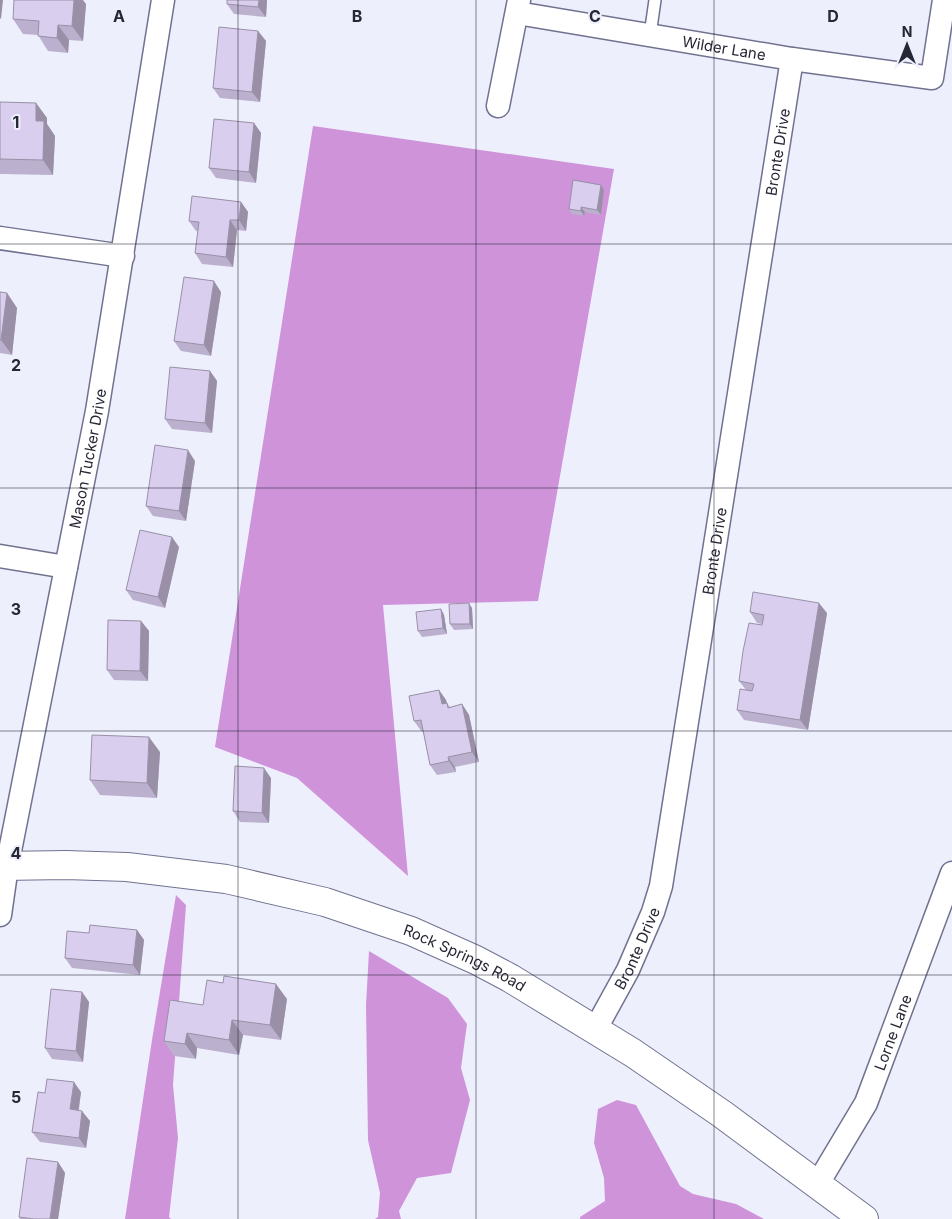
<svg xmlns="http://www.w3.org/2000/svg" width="952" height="1219" font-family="Inter,sans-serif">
<rect width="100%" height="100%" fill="#eeeffd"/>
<path fill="#cf93da" d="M313,126L614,169L538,601L383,605L408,876L297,778L215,747Z
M176,895L186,905L173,1085L178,1138L169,1217L171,1219H125L152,1040Z
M369,951L448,998L467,1024L461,1068L470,1100L451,1173L417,1178L399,1211L401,1219H375L378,1217L380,1193L368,1140L366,1005Z
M617,1100L636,1105L680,1186L693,1194L736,1204L764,1219H580V1217L605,1201L604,1178L594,1143L598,1109Z"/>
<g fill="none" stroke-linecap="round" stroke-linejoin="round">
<g stroke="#70728f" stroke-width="14">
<path id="service" d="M650,35L655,0"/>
</g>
<g stroke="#70728f" stroke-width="25">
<g id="minor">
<path id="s1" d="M517,13L792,59L932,78L944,0"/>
<path d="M498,106L519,0"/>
<path d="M0,238L123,256"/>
<path d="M0,556L66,567"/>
<path id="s2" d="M0,915L7,866L97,411L163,0"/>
<path id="s3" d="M595,1030L628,970L653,912L661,886L792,59"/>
<path id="s4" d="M817,1185L866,1103L952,873"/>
</g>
</g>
<g stroke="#70728f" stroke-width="30">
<g id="tertiary">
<path id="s5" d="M0,866L66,865L127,867L226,879L325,902L411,931L476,960L510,978L633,1053L722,1114L864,1219"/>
</g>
</g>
<use href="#service" stroke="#fff" stroke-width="11"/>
<use href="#minor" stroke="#fff" stroke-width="22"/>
<use href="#tertiary" stroke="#fff" stroke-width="28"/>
</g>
<path fill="#bbb1ce" d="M227,0H267L266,17L234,14L227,4Z
M86,4L83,41L69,40L68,53L48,51L38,35L23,34L13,19Z
M258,31L266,41L260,102L220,98L213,88Z
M0,102L36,103L47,118V124L55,136L53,175L0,174Z
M254,123L261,133L256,183L216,178L209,168Z
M604,190L601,215L585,212L584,216L572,214L569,209Z
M241,202L248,212L246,231L237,230L233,267L202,264L195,253L198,231H196L189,221Z
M0,292L7,293L17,308L12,355L0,353Z
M221,292L211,356L181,351L174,341Z
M210,371L217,381L212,433L172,429L165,419Z
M195,461L186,521L153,516L146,506Z
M179,547L165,608L133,600L126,590Z
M472,608L473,629L454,630L450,624Z
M441,609L444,615L447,634L422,637L418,631Z
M750,612L827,613L808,730L744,720L737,710L746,690L739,681L762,624L757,623Z
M141,621L149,631L148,681L114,680L107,670Z
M439,690L446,700L447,703L450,707L462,704L469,715L479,762L455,767L456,772L437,775L430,765L423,731L422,732L414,721Z
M160,752L157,798L100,795L90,780Z
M271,778L269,823L240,822L233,811Z
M137,930L144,940L140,975L72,968L65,958L89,933Z
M82,992L89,1002L83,1062L52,1059L45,1048Z
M287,999L281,1040L243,1035L239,1055L197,1048L196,1059L174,1056L164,1041L203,1005Z
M81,1092L79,1110L90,1121L86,1148L40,1142L32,1132L45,1093Z
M58,1162L65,1173L58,1219H20L19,1217Z"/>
<path fill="#9990a7" d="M0,0H3L1,19L0,18Z
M74,0H83L86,4L83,41L72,26Z
M259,0H267L266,17L258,7Z
M58,25L69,40L68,53L57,38Z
M258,31L266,41L260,102L252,92Z
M36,103L47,118V124L55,136L53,175L43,160L36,121Z
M254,123L261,133L256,183L249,172Z
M601,185L604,190L601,215L597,210Z
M241,202L248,212L246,231L239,220Z
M581,207L585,212L584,216L581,211Z
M230,220L237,230L233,267L226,257Z
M214,281L221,292L211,356L204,345Z
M7,293L17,308L12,355L1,340Z
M210,371L217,381L212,433L205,423Z
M188,450L195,461L186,521L179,511Z
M172,537L179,547L165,608L158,597Z
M469,603L472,608L473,629L470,624Z
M819,603L827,613L808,730L800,720Z
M441,609L444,615L447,634L443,628Z
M141,621L149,631L148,681L140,671Z
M439,690L446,700L450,715L442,704Z
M462,704L469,715L479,762L472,752Z
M149,737L160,752L157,798L147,783Z
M448,757L455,767L456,772L449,761Z
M264,768L271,778L269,823L262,813Z
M137,930L144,940L140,975L133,965Z
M276,984L287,999L281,1040L270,1025Z
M82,992L89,1002L83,1062L76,1051Z
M232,1020L243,1035L239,1055L229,1040Z
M187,1033L197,1048L196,1059L185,1044Z
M74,1082L81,1092L77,1119L70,1109Z
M82,1111L90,1121L86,1148L79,1138Z
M58,1162L65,1173L58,1219H50Z"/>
<path fill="#daceef" stroke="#9990a7" d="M14,0H74L72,26L58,25L57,38L38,36L39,21L13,19Z
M227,0H259L258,7L227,4Z
M219,27L258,31L252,92L213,88Z
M0,102L36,103V121H44L43,160L0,159Z
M214,119L254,123L249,172L209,168Z
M573,180L601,185L597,210L581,207V211L569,209Z
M192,196L241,202L239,220H230L226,257L195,253L199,222L189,221Z
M184,277L214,281L204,345L174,341Z
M0,292L7,293L1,340H0Z
M170,367L210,371L205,423L165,419Z
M155,445L188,450L179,511L146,506Z
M140,530L172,537L158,597L126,590Z
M753,592L819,603L800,720L737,710L740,689L752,691L754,684L739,681L743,651L749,623L762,625L764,615L750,612Z
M469,603L470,624H450L449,604Z
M441,609L443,628L418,631L416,612Z
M108,620L141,621L140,671L107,670Z
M439,690L442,704L447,703L448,708L462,704L472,752L448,757L449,761L430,765L421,720L414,721L409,696Z
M92,735L149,737L147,783L90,780Z
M235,766L264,768L262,813L233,811Z
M90,925L137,930L133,965L65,958L67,931L89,933Z
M224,976L276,984L270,1025L232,1020L229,1040L187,1033L185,1044L164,1041L170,1000L203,1005L207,980L223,983Z
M51,989L82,992L76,1051L45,1048Z
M47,1079L74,1082L70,1109L82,1111L79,1138L32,1132L38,1092L45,1093Z
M27,1158L58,1162L50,1219H34L19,1217Z"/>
<path fill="none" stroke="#262734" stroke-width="1" stroke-opacity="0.55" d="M238,0V1219M476,0V1219M714,0V1219M0,244H952M0,488H952M0,731H952M0,975H952"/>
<g text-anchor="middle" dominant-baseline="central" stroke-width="4" stroke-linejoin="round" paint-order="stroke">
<g font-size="15" fill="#262734" stroke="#eeeffd">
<text stroke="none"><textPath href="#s1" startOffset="210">Wilder Lane</textPath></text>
<text stroke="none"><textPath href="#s3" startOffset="902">Bronte Drive</textPath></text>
<text stroke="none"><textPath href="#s2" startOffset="465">Mason Tucker Drive</textPath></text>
<text stroke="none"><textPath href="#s3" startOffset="498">Bronte Drive</textPath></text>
<text stroke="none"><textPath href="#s3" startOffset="92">Bronte Drive</textPath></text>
<text stroke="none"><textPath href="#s5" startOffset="479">Rock Springs Road</textPath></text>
<text stroke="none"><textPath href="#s4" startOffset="171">Lorne Lane</textPath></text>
</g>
</g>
<g font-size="16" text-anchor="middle" font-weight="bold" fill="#262734" stroke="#eeeffd" stroke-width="4" stroke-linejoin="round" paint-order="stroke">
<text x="119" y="22">A</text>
<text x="357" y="22">B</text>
<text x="595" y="22">C</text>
<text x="833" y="22">D</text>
<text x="16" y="128">1</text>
<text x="16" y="371">2</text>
<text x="16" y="615">3</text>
<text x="16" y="859">4</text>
<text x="16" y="1103">5</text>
</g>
<g transform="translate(907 45)" stroke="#eeeffd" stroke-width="4" paint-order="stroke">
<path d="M0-4L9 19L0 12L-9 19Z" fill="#262734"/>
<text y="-8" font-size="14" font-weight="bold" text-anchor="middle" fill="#262734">N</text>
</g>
</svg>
